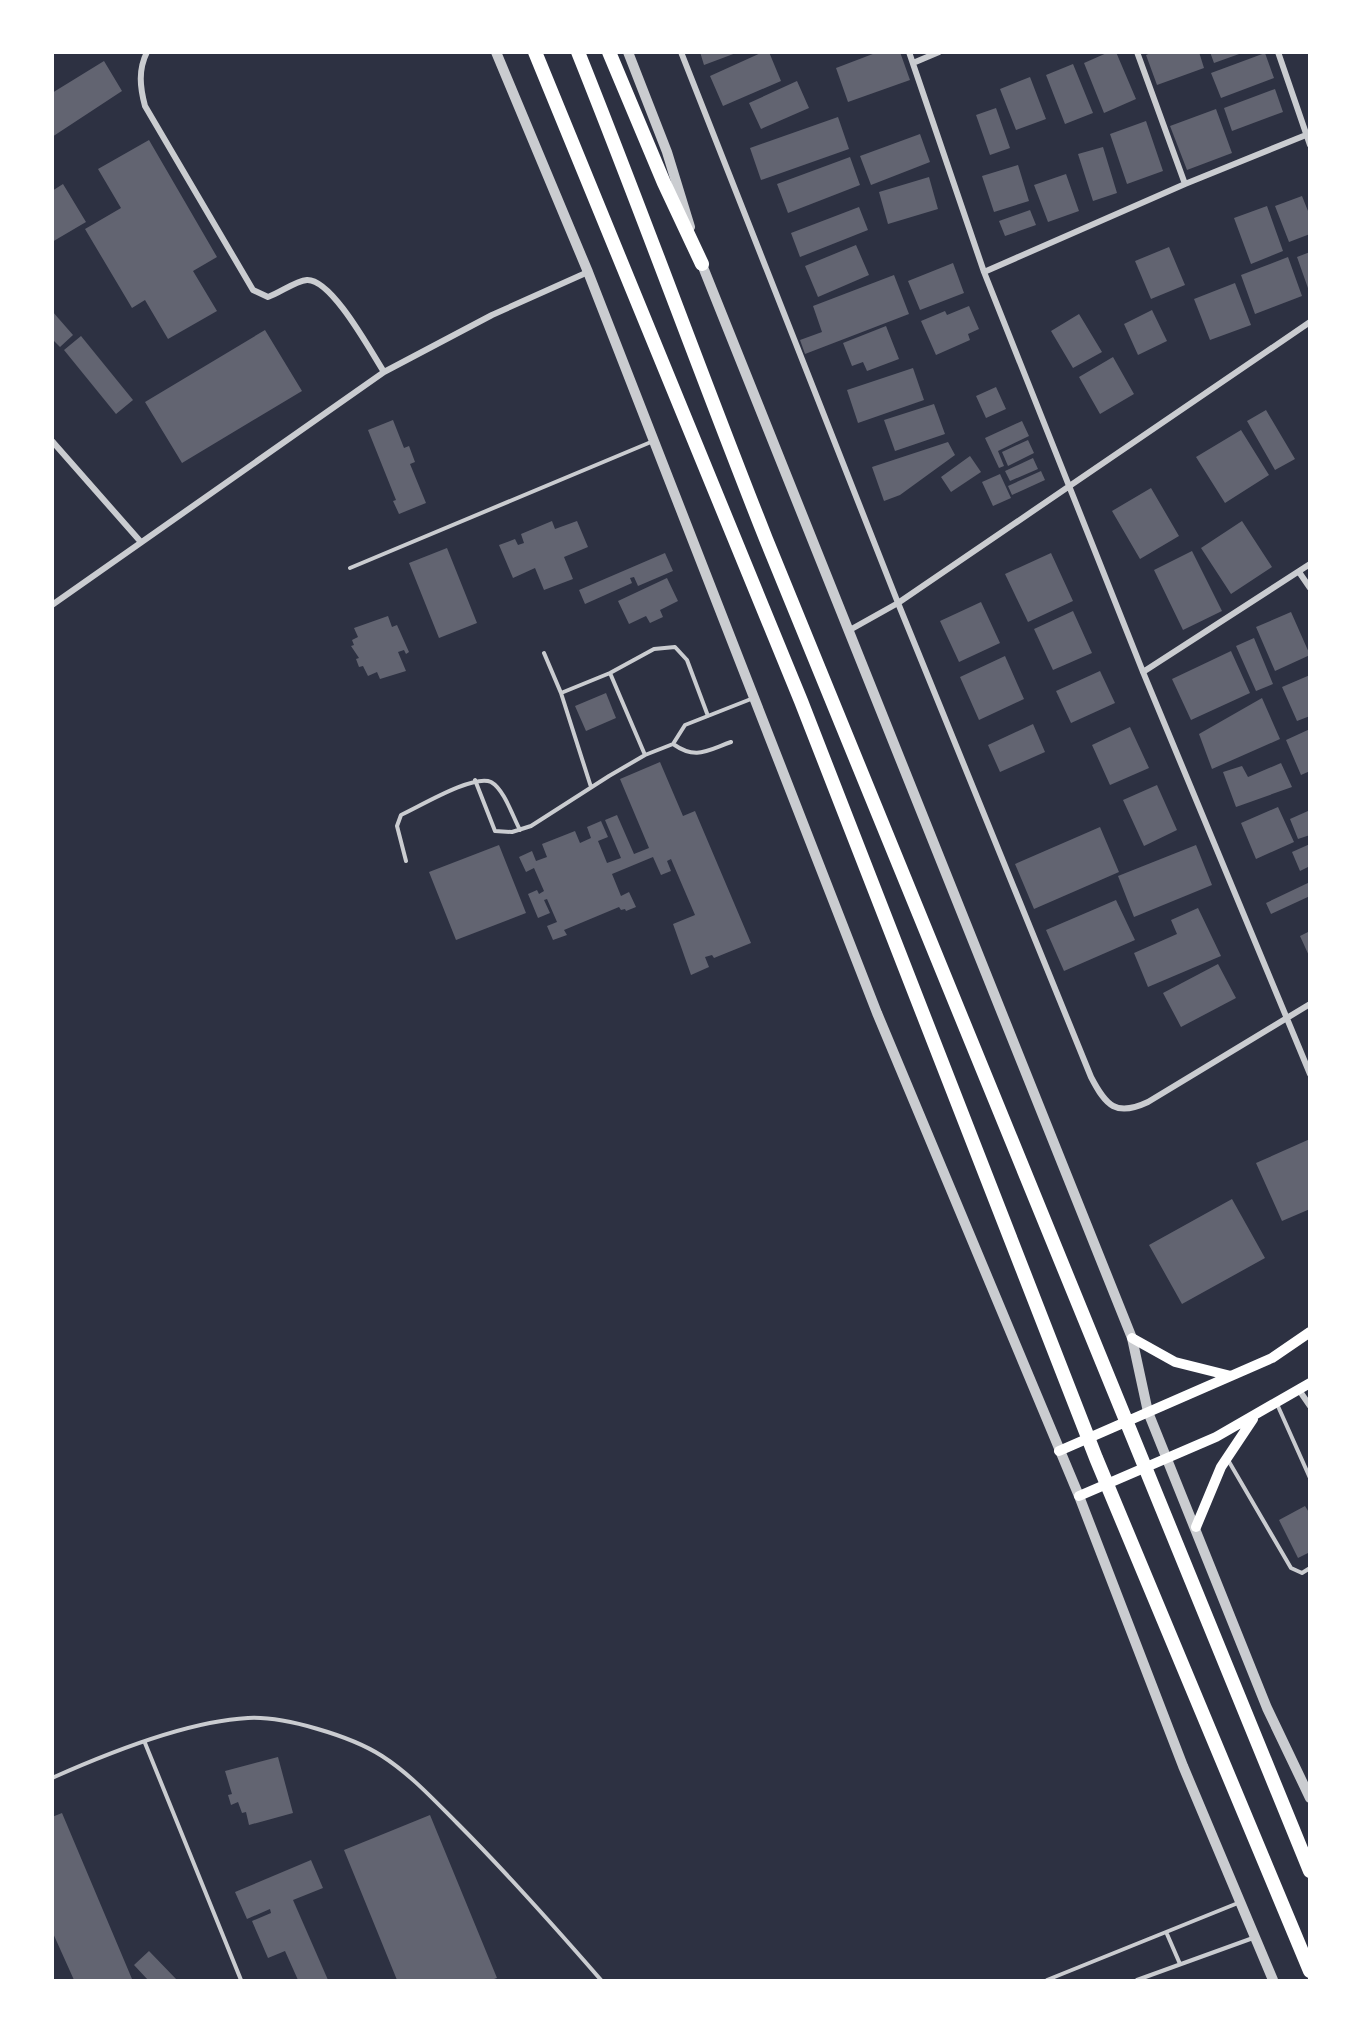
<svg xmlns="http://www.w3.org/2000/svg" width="1362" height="2033" font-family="Georgia,serif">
<rect width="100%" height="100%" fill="#2d3142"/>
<path fill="#626471" d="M700,52H736V53L704,65Z
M763,52H769L781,81L723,106L710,76Z
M878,52H900L910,80L848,102L836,68Z
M1109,52H1116L1136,99L1104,113L1084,63Z
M1153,52H1199L1204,68L1157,85L1146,55Z
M1210,52H1242V53L1214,63Z
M1265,53L1274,78L1221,98L1211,73Z
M104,61L122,91L52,137V93Z
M1073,64L1093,113L1065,124L1046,75Z
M1030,77L1046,119L1016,130L1000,89Z
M797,81L809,108L761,129L749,103Z
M1275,89L1283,112L1232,131L1224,108Z
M996,108L1010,148L990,155L976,115Z
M1216,109L1232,153L1187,170L1170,126Z
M838,117L849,149L761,180L750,148Z
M1146,121L1163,171L1127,184L1110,134Z
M920,134L930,162L871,185L860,156Z
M149,140L217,257L193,271L217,311L168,339L145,300L132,308L85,229L121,208L98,169Z
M1103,147L1117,193L1093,201L1078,154Z
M850,157L860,185L788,213L777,184Z
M1018,165L1029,201L994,212L982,176Z
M1066,174L1079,211L1048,222L1034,185Z
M929,177L938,209L888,224L879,192Z
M63,184L86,222L52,242V191Z
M1302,196L1310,216V234L1289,242L1275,206Z
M1267,206L1283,251L1251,264L1234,218Z
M859,207L868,230L800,257L791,233Z
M1030,210L1036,225L1005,236L999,221Z
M856,245L869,275L818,297L805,266Z
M1169,247L1185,285L1151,299L1135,261Z
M1310,252V291H1309L1297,257Z
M1288,257L1302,296L1255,314L1241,275Z
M953,263L964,293L920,310L908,281Z
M894,275L909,314L805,354L800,340L822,332L813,306Z
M1235,283L1251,325L1210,340L1194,299Z
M969,306L979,329L968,334L970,340L936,355L921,321L945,311L947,315Z
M1152,310L1167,341L1138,355L1124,324Z
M52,311L73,335L60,347L52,339Z
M1079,314L1102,352L1073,368L1051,331Z
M886,326L899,359L867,371L863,362L852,366L843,343Z
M265,330L302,391L182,463L145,402Z
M81,336L133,400L116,414L64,350Z
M1113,357L1134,394L1100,414L1079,377Z
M913,368L924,400L858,423L847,390Z
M996,387L1006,409L986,418L976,396Z
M934,404L945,434L895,451L884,420Z
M1266,410L1295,459L1275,470L1247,421Z
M393,420L404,448L409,446L415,462L410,464L426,503L399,514L393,501L396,500L368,430Z
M1022,421L1029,436L998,451L1004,466L999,468L985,438Z
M1241,430L1269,475L1225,503L1196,457Z
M1028,440L1034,453L1008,466L1002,452Z
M948,442L955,455L900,495L884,501L872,467Z
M970,456L981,472L951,492L941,477Z
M1033,458L1038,469L1010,481L1005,471Z
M1041,471L1045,480L1012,495L1008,486Z
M1000,474L1011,498L993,506L982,482Z
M1151,488L1179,536L1140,559L1112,511Z
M552,521L555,529L577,521L588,547L564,557L573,579L544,590L535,568L513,578L499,545L515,539L518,545L524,543L521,534Z
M1242,521L1272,567L1231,594L1201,548Z
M447,548L477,623L439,638L409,563Z
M1192,551L1222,611L1183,630L1154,570Z
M665,553L673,571L638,586L634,577L630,578L632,583L585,604L579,590Z
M1051,553L1073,601L1028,622L1005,574Z
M667,578L678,601L660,610L663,617L650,623L646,616L629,624L618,601Z
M981,602L1000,643L959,662L940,621Z
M1073,611L1092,653L1053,670L1034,629Z
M1291,612L1310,655L1275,671L1256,627Z
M388,616L392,627L397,625L409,652L406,654L404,650L398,652L406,671L380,679L377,672L368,676L363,666L359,667L356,659L359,658L351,646L354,645L352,640L358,637L354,628Z
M1254,638L1273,684L1256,691L1236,646Z
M1231,651L1250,693L1191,720L1172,679Z
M1005,656L1024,699L979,720L960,677Z
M1100,671L1115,703L1071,723L1056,691Z
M1310,675V716L1297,721L1282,687Z
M606,693L616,718L586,731L575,706Z
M1262,698L1280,739L1212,769L1199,734Z
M1033,724L1045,752L1000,772L988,745Z
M1130,727L1149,768L1110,785L1092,745Z
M1310,729V771L1301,775L1286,740Z
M660,762L683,816L695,811L751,943L714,958L712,955L705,957L709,967L691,975L673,924L695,915L671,859L667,861L671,871L661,875L653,857L612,874L621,896L629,892L636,907L626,911L625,909L621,910L619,907L564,930L567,935L553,940L547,926L557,922L547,899L544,900L550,913L538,918L528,894L537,890L539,894L544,891L534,868L526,872L519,857L532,851L536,861L547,857L542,844L575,831L580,843L591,838L587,827L601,821L608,837L598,841L607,863L621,858L605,820L617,815L634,854L649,848L620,779Z
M1281,763L1292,787L1236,807L1223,772L1242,766L1248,777Z
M1157,785L1177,830L1144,846L1123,800Z
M1278,807L1294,842L1256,859L1241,823Z
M1308,811L1310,835L1298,839L1290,819Z
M1100,827L1119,872L1034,909L1015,864Z
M1310,844V866L1300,871L1292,852Z
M499,845L526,913L456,940L429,872Z
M1196,845L1212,885L1134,917L1118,876Z
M1310,882V896L1271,914L1266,903Z
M1116,900L1135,940L1064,971L1046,930Z
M1198,908L1221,956L1148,987L1134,953L1177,934L1171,920Z
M1310,931V958L1300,936Z
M1218,964L1236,998L1181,1027L1163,993Z
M1310,1139V1209L1282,1221L1256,1163Z
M1232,1199L1265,1258L1182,1304L1149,1245Z
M1305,1506L1310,1514V1552L1298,1558L1279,1520Z
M278,1757L293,1813L249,1825L246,1812L242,1813L238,1802L231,1805L228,1795L232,1794L225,1771Z
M62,1813L132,1979L129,1980H74L52,1931V1817Z
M430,1815L497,1978L491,1980H397L344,1850Z
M311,1860L323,1888L293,1900L328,1980H298L285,1951L268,1958L252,1921L271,1913L270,1909L247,1919L235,1892Z
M149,1951L177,1980H148L134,1965Z"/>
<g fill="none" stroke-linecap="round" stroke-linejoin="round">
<path stroke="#caccd0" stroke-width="4" d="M350,568L651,442
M544,653L561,693L591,787
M610,673L645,755
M561,693L610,673L654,649L675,647L687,660L708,716
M673,744C696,760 706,751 731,742
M475,780L495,831L512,832L531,826L609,776L645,755L673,744L685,725L751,699
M406,861L397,826L401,815C419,807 473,774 491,782C504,789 513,817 520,830
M1277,1404L1310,1478
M1228,1460L1291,1568L1302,1573L1310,1568
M145,1743L241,1980
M52,1778C108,1753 187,1721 248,1718C284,1716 351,1736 382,1756C410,1774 433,1799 457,1823C507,1873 554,1926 601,1980
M1167,1934L1180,1964
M1047,1980L1238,1903
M1137,1980L1253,1938"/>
<path stroke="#caccd0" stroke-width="6" d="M147,52C138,70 140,87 145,106L253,290L268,297C280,293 295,281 307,280C332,279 371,352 384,372
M681,52L898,603L1310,322
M909,52L984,272L1143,672L1310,1074
M1137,52L1185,184
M1278,52L1310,145
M913,63L939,52
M984,272L1185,184L1306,135
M52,441L140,541
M1299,572L1310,588
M52,605L384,372L492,315L588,272
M848,631L898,603L1091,1077C1106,1106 1116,1117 1148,1102L1310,1004
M1143,672L1310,564
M1299,1390L1310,1406"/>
<path stroke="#caccd0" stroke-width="10" d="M496,52L588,272L877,1013L1079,1496L1183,1766L1273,1980
M628,52L667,152L690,227
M699,257L1132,1338L1148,1412L1267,1708L1310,1798"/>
<path stroke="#fff" stroke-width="10" d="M1132,1338L1175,1362L1231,1376
M1059,1451L1272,1358L1310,1332
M1079,1496L1216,1437L1310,1383
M1196,1527L1221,1467L1253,1419"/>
<path stroke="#fff" stroke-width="14" d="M535,52L801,701L1096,1458L1310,1971
M578,52C643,214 702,378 766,539L1310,1871
M609,52L664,183L702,264"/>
</g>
<rect width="1362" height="2033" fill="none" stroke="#ffffff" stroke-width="108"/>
</svg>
